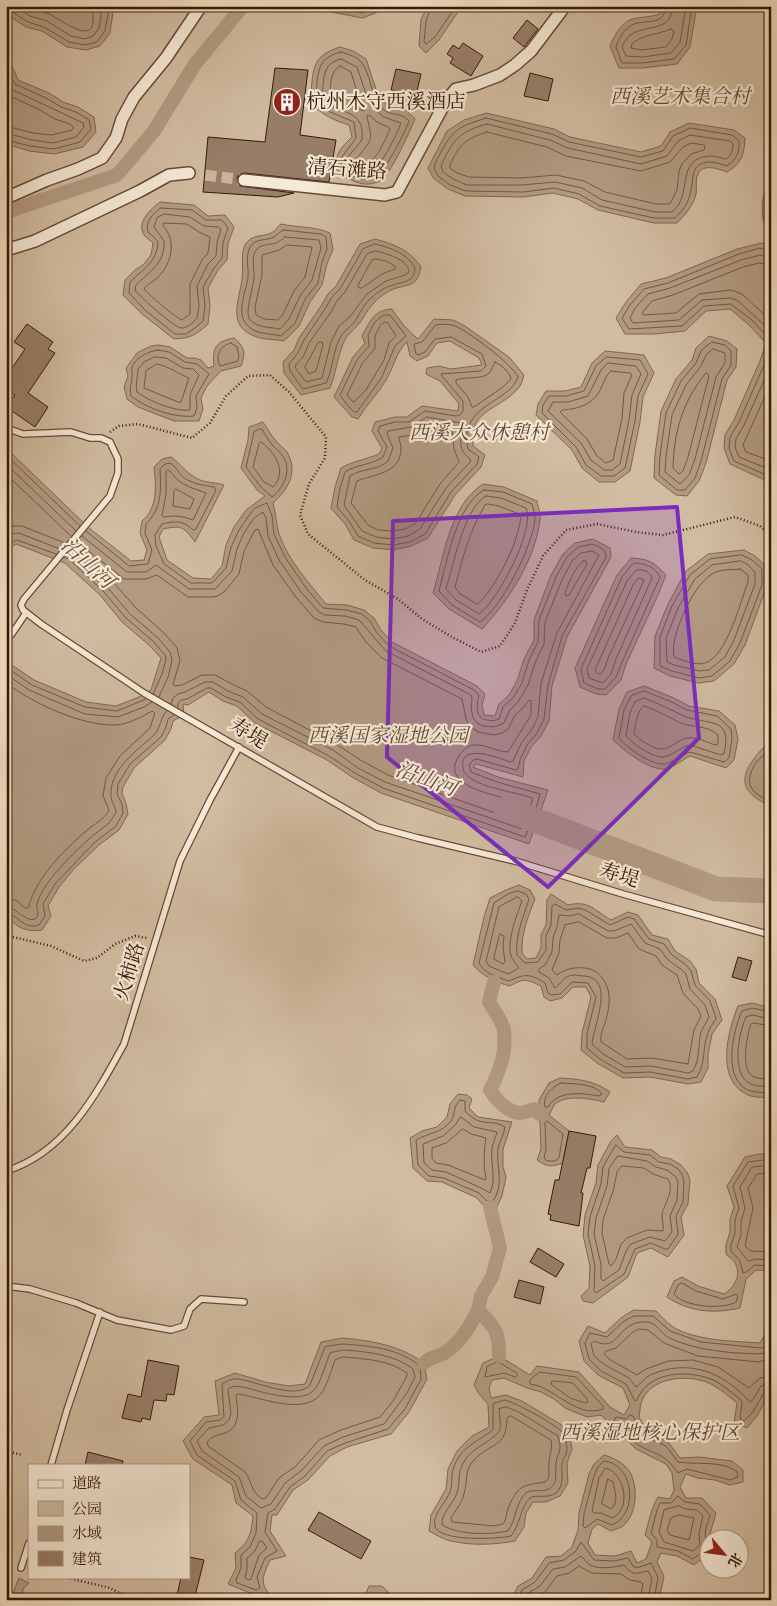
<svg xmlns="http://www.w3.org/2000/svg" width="777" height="1606" font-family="'IM FELL English','Noto Serif SC',serif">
<rect width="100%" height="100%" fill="#f1dec0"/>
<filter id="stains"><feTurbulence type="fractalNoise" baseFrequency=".004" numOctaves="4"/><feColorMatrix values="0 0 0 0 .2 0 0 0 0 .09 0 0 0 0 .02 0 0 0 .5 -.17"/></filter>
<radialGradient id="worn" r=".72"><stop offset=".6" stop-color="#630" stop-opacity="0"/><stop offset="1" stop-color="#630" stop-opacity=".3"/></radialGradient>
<path fill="#d1bca1" stroke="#846a54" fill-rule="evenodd" d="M6,6H771V1600H6ZM29,1465H189V1577H29ZM710,1538H740V1568H710Z"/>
<path fill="#b29a81" stroke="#816651" d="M6,6H109L113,12L110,33L100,46L86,50L67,47L42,31L26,27L6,14Z
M309,6H392L363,18L315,9Z
M428,6H462L439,40L426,53L419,46L421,19Z
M662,6H697L690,47L677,64L642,68H619L610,46C614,36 621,23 632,19C641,17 651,17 660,14Z
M340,47L353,51L366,59L377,92L388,107L407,111L415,119C409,133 392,172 381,180C366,190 347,180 336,169C335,153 341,148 352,137L349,125C333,120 322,115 310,102C314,73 308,57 340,47Z
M6,59L13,68L18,80L49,93L63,102L78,107L94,117L96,132L83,147L54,154L29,151L6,144Z
M486,113L554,129L570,137L641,152L661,146L670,132L689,123L734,130L745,138C744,155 742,163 727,172C719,169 703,163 698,174C695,179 697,188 696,194C693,206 685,215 677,223H654L598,210L578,199L553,193L523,197L465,196L448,189L434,179L428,168L447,131L464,120Z
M771,184V228L763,220C762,206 760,195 771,184Z
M160,202L194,205L208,216L225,215L234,227L228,244L227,260L218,270L208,288L210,306L208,324C196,335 191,338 174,339L142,314L123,295L125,280L135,270L143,265L151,255L153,243C151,241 146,238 144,235C136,222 151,209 160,202Z
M281,224C298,228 315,226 330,233L333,249L327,264L322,285L310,302L299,326L284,341C275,339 265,340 257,337C226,327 239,302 242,279C244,268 240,255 245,245C252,233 263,238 273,232C275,231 278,226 281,224Z
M375,239C394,244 410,250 421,267C417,289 408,283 391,290C385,293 377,299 373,304C366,311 363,320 357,326C351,333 347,334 343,344C337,358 336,374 330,388L301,395L284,373L283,362L294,350L299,338L321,306L328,294L336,286L360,244Z
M762,243L771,248V483L730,464L724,448L725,435L734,420L760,361L766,343L748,324L730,309L706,311L685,331L654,334H625L616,318L626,302L641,284L666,278L737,249Z
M392,309L404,326L418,339L434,319L453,320L465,326L509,357L524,375C523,378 522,383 520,386C503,410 467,408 473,446L485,455L481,467L455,495L428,538L411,546L394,550L373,548L354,540L345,524L331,508L335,487L341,468C353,461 367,459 379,454L382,448L372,431L375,422L395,417H407L422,406L458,411L459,404L440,381L426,374L427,368L439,366L451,369L482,365L479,358L450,341L437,343L428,356L417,361L410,356L407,342C396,352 394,367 386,380C378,394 366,405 358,419L352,417L334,397L353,357L365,343L362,336C370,321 374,310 392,309Z
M709,336L727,341L737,349L736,367L727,380L706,463L699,481L687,496L676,495L654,478L655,455L661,411L676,379L692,360L696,348Z
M234,338C245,347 246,353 241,366L221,371L207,386L201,398L203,409L199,421H174L138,407L127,399L124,387L128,376L126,368L137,353L151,346L158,345L170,347L187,358H195L201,360L208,368L214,366C212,348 216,341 234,338Z
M605,351L644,355L654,373L643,397L640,422L630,471L615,482H599L582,468L572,450L536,415L538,404L546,391H565L581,387L592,363Z
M263,422C267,428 271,435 276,441C279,445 284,448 287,452C299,472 287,491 273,503C276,513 276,524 279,534C288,560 309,583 326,604L347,605L364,610L374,618L381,630L392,642L477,686L485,694L482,705L484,715L495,716L499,704L509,695L517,681L524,659L534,640V620L551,575L563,554L575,543L593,539L610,548L611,557L567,637L552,686L549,721L541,736L531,747L524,761L523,777L476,764L473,767L498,777L548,790L529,844L381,793L352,777L327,760L255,723L237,706L223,701L209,692L188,705L183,704L184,715L173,721L171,729L165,740L134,768L123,787L122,794L126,803L128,814L119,830L99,845L74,869L59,887L48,906L51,916L42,930C26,933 11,926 6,911V661L34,680L86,702L116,706L139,697L151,690L161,658L150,646L122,622L100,595L65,563L16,544L6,551V448L89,528L131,561L144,560L147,550L140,533L142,521C158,508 156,486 154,467L162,459L171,457C181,464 185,472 196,478C204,483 215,482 224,485L195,542C184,527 182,525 163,529L159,537L167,560L193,578L211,579L222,566L226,545L234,527L246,510L265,496L257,490L241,468L248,440L249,427Z
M483,484L504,487L537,501C538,507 541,514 540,520C535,560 509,600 482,629L449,609L433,593C444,557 449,506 483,484Z
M744,550L755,556L767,567V585L745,645L734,664L714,681L698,683L670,676L654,668L655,636L668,604L686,571L708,554Z
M631,558C649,559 654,562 666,575L658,595L626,664L621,680L606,695L596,694L580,687L575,668L617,575Z
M644,686L674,698L689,706L719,711L735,725L738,739L734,760L726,768L690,756C684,759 671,769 665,769C650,771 623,750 613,740L619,709L627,692Z
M771,747V806C735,791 740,773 763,748Z
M519,885L530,890L535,899C528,917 521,934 522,953L527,959L536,958L541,948V935L546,925L547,900L551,894L568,905C589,900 594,910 611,920L628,912L638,915L652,935L668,939L675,951L690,961L696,969L699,983L715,999L722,1020L712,1034L708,1055V1068L701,1082L688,1084L650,1077L623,1078L597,1063L581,1050L582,1033L591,997L586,987H573L562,998L550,1001L544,997L541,986C526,979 524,978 510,986C495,982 484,977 473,965L484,917L490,898L506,890Z
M752,1003L771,1008V1098C762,1097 751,1098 744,1093C716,1076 728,1031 738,1006Z
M560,1078C579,1079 595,1081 610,1092L604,1102C591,1099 567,1094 555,1104C553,1106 551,1112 549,1115L569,1131L563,1163C553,1167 546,1167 537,1160L541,1149L539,1100L549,1083Z
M458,1094L467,1095L472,1099L469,1108L478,1117L512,1122L503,1149V1167L506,1177L502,1196L496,1209L484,1206L477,1198L442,1182L427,1181L413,1168L410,1138L422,1131L437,1127L447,1117L450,1104Z
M617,1135L625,1147L652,1150L661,1157L671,1159L681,1165L687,1172L690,1180L688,1204L681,1217L684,1235L668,1257L651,1248L637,1253L628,1277L593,1303L583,1301L581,1296L589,1288L590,1266L583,1235L585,1215L596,1183L598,1165L611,1141Z
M759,1154H771V1271L756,1270L746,1279L740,1308C714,1314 689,1312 667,1297L674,1281L682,1277L698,1286L724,1294C734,1288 742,1275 735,1263C734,1260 729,1257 726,1254V1245L730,1232V1219L734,1207L727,1186L745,1157Z
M634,1310L656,1311C661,1316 667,1323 673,1327C697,1341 733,1341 760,1343L771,1324V1391L757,1416L747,1428L734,1423L737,1403C729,1396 720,1389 711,1384C690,1374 655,1376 643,1398C640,1403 640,1412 639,1417L646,1430L669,1443L680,1458L699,1457L732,1461L743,1470V1482L730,1485L715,1480L698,1478L686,1474L680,1487L686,1498H702L716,1513L710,1534L708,1554L694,1565L677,1556L661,1553L657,1562L664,1576L659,1600H511L518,1586L532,1578L546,1557L561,1556L572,1547L578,1530L579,1513L589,1474L594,1464L604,1455C614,1458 624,1463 630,1472C638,1487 637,1512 625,1524C622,1528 616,1529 611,1531L598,1524L592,1529L588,1543L595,1555L615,1556L631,1551L637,1563L646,1559L652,1542L645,1535C649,1522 651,1508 658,1497L670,1499L674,1490L672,1473L666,1464L636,1449L601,1415L587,1417L565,1408L554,1399L541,1392L527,1388L504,1378L492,1380L489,1388L491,1398L506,1395L522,1401L565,1427L569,1432L572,1449L567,1463L568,1483L560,1496L546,1502H533L526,1513L524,1527L515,1541C493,1545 469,1546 447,1540C441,1538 435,1534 429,1531L431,1515L446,1489L448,1469L457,1451L472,1436L489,1427L488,1404L479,1394L474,1385L483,1363L499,1356L530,1375L537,1366L579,1372L610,1407L624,1415L630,1405L623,1388L598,1375L584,1361L579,1341L588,1326L605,1333L622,1317Z
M343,1338C373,1341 399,1345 424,1363L427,1379L409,1412L391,1434L347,1447L330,1456L308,1480L293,1490L277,1515H272L270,1531L286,1556L270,1560C262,1578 258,1585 276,1600H257V1596L228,1584L236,1568L235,1553C250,1541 251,1534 253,1516L236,1503L232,1485L193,1459L183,1441L204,1417L219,1415L215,1381L235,1373L265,1382L289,1386L305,1384L321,1342Z
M19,1578L29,1583L23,1589L22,1600H13L14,1590Z
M369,1586H382L394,1598L400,1600H363Z"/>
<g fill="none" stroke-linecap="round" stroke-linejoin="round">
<path stroke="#745844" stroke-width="1" d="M15,6L30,16L47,21L71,36L85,39L93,36L99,28L101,16L99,6
M29,6C36,11 43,11 51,15C60,19 95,47 93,18C93,14 92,10 91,6
M328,6L363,13L380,6
M432,6L426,21L424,42L426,44L435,37L456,6
M666,6C664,28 645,18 632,25C624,29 619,38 616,47L622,63H642L674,59L686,45L692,6
M673,6C671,40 633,17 622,47L626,56L642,57L671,53L680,42L686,6
M6,10L11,11L28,22L44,27L69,42L85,45L97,42L105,31L108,14L105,6
M671,29L674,31L672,39L666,47L641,50L631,48L632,44C642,34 658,35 671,29Z
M341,52C348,54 358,57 362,63C372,77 370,97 384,110C391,116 402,112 409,121C405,132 386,170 377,176C365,183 349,176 341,167V158L356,138L354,122L323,109L316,100C318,78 314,58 341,52Z
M341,59L357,67L367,97L379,113L384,117L401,123C397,134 382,165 372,171C364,176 353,169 347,164C347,153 358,148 362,139C365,106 337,117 322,98C324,81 321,63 341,59Z
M340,66L351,72L359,98L365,108L364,111L343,103L330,96C331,85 329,72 340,66Z
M6,67L15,84L46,98L61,107L76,112L89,120L91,129L80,142L54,149L30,146L6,140
M6,81L13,90L83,123L84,127L76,137L53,143L32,140L6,133
M6,94L40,110L55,119L70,124L74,128L72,130L52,135L33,133L6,126
M368,115C372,116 373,119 377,122C381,125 387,125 390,129C385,140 371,176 356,160C369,140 375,145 367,118Z
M486,118L552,134L569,142L641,157L663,151L673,136L690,128L732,135L739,141C740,152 736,160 727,166C722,165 716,162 711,162C688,162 695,180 690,194C688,204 682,211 675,218H654L600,206L579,194L554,188L523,192L466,191L450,185L438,176L434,168C435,162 439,156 442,150C455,127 462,126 486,118Z
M487,124L550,140L568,148L641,164L667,156L678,141L690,135L730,141L733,144C733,149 731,157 726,159C721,158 715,156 710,156C674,158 694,195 672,212H655L602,200L582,188L555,182L522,185H467L453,179L443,172L441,166C453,140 458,132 487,124Z
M487,132L547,147L566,156L641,171L670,162L683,147L691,143L704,145L705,148L704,150L691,154L682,164L679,171L677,190L671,202L669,204H656L605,192L584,181L556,175L522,178L469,177L457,173L450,168V165C459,145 465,139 487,132Z
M161,208L192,210L206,220H222L228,228L223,243L222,258L214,268L203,287L205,306L203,321L195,328L186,334H175L145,310L129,293L130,282C144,268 156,264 158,242C156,238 152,236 149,233C143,224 154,212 161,208Z
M164,214L190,217L204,226L218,227L221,229L217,242L216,256L208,264L197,286L199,306L197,318C193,323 187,328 181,328C174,327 140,297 135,290L136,285C150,271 165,264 164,241L154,227L157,218Z
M164,223L187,224L199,232L210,237L208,253L202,260L190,284V314L182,320C176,318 149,295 144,289C147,284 151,283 156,279C171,266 178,241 163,226Z
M283,230L321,234L326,237L327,249L322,262L318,283L305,299L295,323L281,336C274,334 265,334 258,332C232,322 244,299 248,278C249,268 245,257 250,247C255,238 266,241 274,237C277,235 280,232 283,230Z
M285,237L319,240L321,248L312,280L300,296L289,319L280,329C270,327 258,328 250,320C244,314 253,288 254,279C255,270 250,256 257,249C261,244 270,245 276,243C279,242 282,239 285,237Z
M375,244C391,248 407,253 415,268C414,284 402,281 390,286C383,288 375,294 370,299C363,305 360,314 355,321C348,330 343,330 338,342C333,354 332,372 326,383L303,389L290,371L289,364L298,353L304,340L325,309L332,297L340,289L363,249Z
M287,245L312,247L305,277L294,291L283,314L278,320L264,319L256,315L255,307L262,275V255L279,250Z
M376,251C387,254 408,259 409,272L405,275L386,281L367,294L349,318L339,326L331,342L322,378L306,382L296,369L295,366L303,357L309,343L331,312L337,301L345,292L367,254Z
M771,252L760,248L739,254L668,283L644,289L630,305L622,318L629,329L682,326L704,306L731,304L752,320L771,341
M771,258L760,255L741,260L670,288L648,294L635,308L630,318L633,323L679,320L702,300L731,298L738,301L771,331
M376,259L386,261L395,266V269L382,274L362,288H359L358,285L372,260Z
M771,265L759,263L743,267L673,295L652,301L642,313L644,315L676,313L699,294L731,290L742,294L771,321
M384,315H390L406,336L395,346L382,377L357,412H354L348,406L340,395L357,360L369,346L368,335L375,322Z
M385,322L388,323L396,336L389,343L384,360L366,390L355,401L353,402L347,395L362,364L375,348V336L380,326Z
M436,325C441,324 447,324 452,325C465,328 513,365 518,377C510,399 478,402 469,426C466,434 466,440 468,449L479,457L477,464L451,492L425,534L410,542L393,545L374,543L358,536L349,521L337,507L340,488L345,472C357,464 372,465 383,457L387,447L378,431L380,426L395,422H409L425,411L456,416L460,415L463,411V401L442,376L441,374L481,371L486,366L482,354L451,337L435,339L425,352L419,355L416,354L414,344L422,342Z
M319,342H322L323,345L316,371L309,374L305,367Z
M712,342L725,345L731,351V365L722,379L701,461L695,478L685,490H677L659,475L660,456L666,413L681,381L696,363L701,351Z
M231,343L237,347L239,357L238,361L220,366C215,355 220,346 231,343Z
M771,346L765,363L739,422L730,437L729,448L734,461L771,477
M713,349L725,353V363L716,377L695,459L689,475L680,484L665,472L666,456L672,415L686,385L701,366L706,355Z
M158,350L169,352L185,362L197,364L209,374L196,396L197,408L194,416C174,418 148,409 131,396C129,386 132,384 132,376C133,372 131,372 132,368C134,358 149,351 158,350Z
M155,357L166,358L183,368L193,369L199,375L190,395V410C175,412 149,401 137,392C135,385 138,376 138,369L144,362Z
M607,357L640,360L648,374L638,396L635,421L625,468L614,476H601L586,465L576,447L542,413L543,405L549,396H566L584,391L596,366Z
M495,362C501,365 510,372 511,379L503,387L474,407H472L468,397L456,383V380C465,376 483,380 489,373C492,370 493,365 495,362Z
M608,363L636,366L641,374L632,395L629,420L620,464L612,470H604L591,460L581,443L548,411L553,402H568L588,396L601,370Z
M157,364C168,366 179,374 189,378L181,402H178L144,388L146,371Z
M771,365L744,425L736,439L735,447L739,457L771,470
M611,371L630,373L632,375L624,393L622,419L613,460L606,463L597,456L587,439L560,412L562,410C579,409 594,404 601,388C604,382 606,375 611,371Z
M707,373L709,376L688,457L683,471L679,474L673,468C674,432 682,403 705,374Z
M771,383L743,445L746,452L771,461
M427,417L462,423C463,438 455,447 470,459L471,461L446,488L420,529L408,536L393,539L376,537L362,531L344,505L350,476C362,468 377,471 388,461L393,448L387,434L388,431L411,427Z
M429,425L452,430L454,449L459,462L440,484L415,524L405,529L392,531L378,530L368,525L351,503L357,481C374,474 401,474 401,448C401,444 399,440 399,437L413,435Z
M259,429H262C265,435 269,441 273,446C276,449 279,451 282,455C293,469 284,488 272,497L260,486L246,467L254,432Z
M261,442C275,452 288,472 273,487L264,482L253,467L259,444Z
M6,455L80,526
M6,464L76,531
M168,470C173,472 174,478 179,481C189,488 196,489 206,493L193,520C182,516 176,515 164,517L162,516L166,494V472Z
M6,474L71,536
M176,489L194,499L190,509L173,506L174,491Z
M484,490L503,492L532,504C533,508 535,514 535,519C533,545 502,607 480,622L452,605L439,591C447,562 456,505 484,490Z
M486,496L501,498L526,508C536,529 497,602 479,614L456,600L446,589C453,567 464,507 486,496Z
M488,504L499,506L519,514L521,518C519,527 517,536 514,544C510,557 488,598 477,604L460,594L455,587C463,557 469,532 485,505Z
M6,528L14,526H22L65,543
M86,531L129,566L148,564L152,550L145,533L146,524C162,508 161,491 160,469L165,464L170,463C176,466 177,471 182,476C191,484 202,485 214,487L216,490L196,529L193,530C183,520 175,521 162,524L155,535L156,546L164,564L191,583H212L226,568L231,547L239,530L250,514L255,508L267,503L272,516L274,534L285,557L306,588L323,608L346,610L362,614L370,621L377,633L389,646L474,690L479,695C477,704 474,718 487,720C492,721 494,721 499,719L503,707L513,698L522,683L529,660L538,642L539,620L556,577L567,557L578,547L592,544L598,546L605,551L606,557L562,636L548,685L544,719L537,733L527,745L520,760L518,769L516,770L477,759L473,760L469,765L471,772L497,782L540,794L533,819L525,837L383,788L355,773L329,756L258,719L240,702L226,697L211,688H207L187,699L181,700L178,703V708
M82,536L127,572H146L156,565L189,589H215L232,571L237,549L244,533L254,518L263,512L266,518L268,536L279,560L301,592L319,612L325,615L345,616L359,620L386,651L471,695L472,698L471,708L473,718L477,723L483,726L494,727L504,723L509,711L518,702L528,685L535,663L544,644L545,622L562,580L572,561L581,553L592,551L599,555L557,633L541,683L538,717L532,729L522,742L513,761L510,762C497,757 455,741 464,772C475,788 514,791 532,798V801L522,829L385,782L358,768L333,750L262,714L243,697L228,691L213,682H205L185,692L178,694L173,698L171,704
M6,537L12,534L19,533L60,549
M6,545L17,540L56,554
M73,546L78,548L113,582L136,608L163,632L177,648L180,661L173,684L175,686L182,685L202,675H215L232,684L247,691L266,707L336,744L362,761L388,775L515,820L518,819L523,805L522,803C505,796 437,789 459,756C462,750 468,746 474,745C486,744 497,752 508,752L531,715V700L528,701L523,708L515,715L508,729L502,733L494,735L478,732L470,726L466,719L462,699L382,658L366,642L356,627L344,624L323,622L314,618L295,596L273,565L258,529L255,530L244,551L239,574L225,591L218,596L211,597H188L157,575L146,579H124L77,542
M68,552L107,587L130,614L158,638L170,652L172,661L168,677L159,697
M742,555L752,560L762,569V585L740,643L730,661L712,676L699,678L672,671L660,666V637L672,606L690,575L710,559Z
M64,557L69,559L104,592L126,618L154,642L165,655L166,659L162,674L153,694
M583,561H586L587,564L569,595L566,596L565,593C569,582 574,569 583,561Z
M741,561L748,565L755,572V584L734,640L725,657L709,670L699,671L674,665L667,662L666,638L678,608L695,579L712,565Z
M634,563C645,563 655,567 660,577L622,662L616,677L605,689H598L584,683L581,669L622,577Z
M740,569L748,575V582C740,603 727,656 705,663C696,666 682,660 674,657C669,637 695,579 716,572C723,569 733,570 740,569Z
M637,570C643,569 651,572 652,578L616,659L611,674L603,683L589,678L587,669L627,581Z
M639,578L644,580L641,587L609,656L604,670L600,674L597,673L595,670L633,585Z
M6,667L32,685L85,707L117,711L146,699
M6,674L29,690L85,714L118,717L144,707L152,702
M6,683C34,704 82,726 116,725C128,724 142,717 152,711L155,713L150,728L120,756L106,778L103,796L109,810C104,820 94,824 86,831C62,852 37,877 28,908H25L16,900L6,899
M644,691L672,702L687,710L717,716L731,729L732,739L729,758L724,762L690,752C682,755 672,763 664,764C651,765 627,748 619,738L624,710L631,696Z
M644,698C658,703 671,710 684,716C708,726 733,715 724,754L721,755L690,745C681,747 673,755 664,757C654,759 632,743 626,736L630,712L635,702Z
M644,706C657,710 668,717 681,723C694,728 707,725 718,735V744L715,745C707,742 697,737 688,738C678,739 671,749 662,749C654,750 639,739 634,734C636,725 636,711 644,706Z
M771,752C759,753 745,775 751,787C755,795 763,798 771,801
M518,891L526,894L529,899C523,918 515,936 517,955L525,963L538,962L546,950V936L551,925L552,906L555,904L566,910L579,908L587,911L610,925L628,917L634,919L649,939L664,944L671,954L686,965L691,971L695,985L710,1001L716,1018C714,1023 709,1028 708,1033C702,1048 706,1063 697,1077L688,1079L650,1072L624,1073L600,1059L587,1048V1034L596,997L588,983L572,982L560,994L551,995L548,993L545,983C529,973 525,974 509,981C497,977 485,974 479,963L494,903L508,894Z
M518,897L522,901C517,915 505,944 512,958C514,962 517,965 519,968L508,974L489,966L486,961L499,907Z
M6,906C15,907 29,925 36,918C40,914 36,909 37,904C39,896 45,886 50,880C61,865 76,851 90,838C100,829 110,826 116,812C115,805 110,800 111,793C111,768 138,750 154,735C161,728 160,717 167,711
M6,913C18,914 23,930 39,925L45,916L43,904L55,884L95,842L116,826L123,813L122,804L117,794L118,784L130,764L161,737L166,727L168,719L174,715
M579,914L608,931H614L631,924L645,943L660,949L667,959L682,970L686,974L690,989L705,1005L709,1017C707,1022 703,1027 701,1032C698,1044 700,1060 693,1071L688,1073L651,1066L625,1067L603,1054L592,1044C593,1027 616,979 585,976C580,976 574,974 569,976C563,978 560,985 555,988L549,978L539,972V969L545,965L552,952L553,938L557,927L559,915L569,916Z
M579,922L607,938H616L628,933L639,949L656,956L662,965L677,975L683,993L698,1009L701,1016L694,1030L688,1064L652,1058L627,1059L601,1042C600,1035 603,1029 605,1023C609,1009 612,995 605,982C601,976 597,971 590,969C578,966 567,968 557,975L552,970L559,953L560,940L565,925Z
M500,934L504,936L503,946L505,962L503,964L494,959Z
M771,1012L752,1008L742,1011C733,1031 722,1078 748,1090C754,1093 764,1092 771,1093
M771,1019L752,1015L746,1017C739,1032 730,1075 751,1084C757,1087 764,1086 771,1086
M771,1026L754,1023L751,1024C747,1034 741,1067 751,1075C756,1079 764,1079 771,1079
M561,1083C573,1084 595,1083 602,1094L599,1096C582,1093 558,1090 548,1107H545C542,1096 552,1087 561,1083Z
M460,1100L465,1101V1111C482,1129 491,1118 505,1127C504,1135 499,1142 498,1149C496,1168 505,1186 492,1202L487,1201L479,1193L444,1178L429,1176L418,1165L416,1140C428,1133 442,1133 451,1121C456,1114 452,1108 460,1100Z
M461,1117L474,1127L497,1132C496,1137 493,1143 492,1148C490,1164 497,1179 490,1193L481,1188L446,1172L432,1170L424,1163L423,1144L443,1136L455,1125Z
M547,1121L563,1134L559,1158L555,1161H547L544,1158L546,1149L545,1123Z
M463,1129L471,1134L486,1138C484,1151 483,1165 486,1178L485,1180L448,1165L436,1163L432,1159V1148L446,1143Z
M616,1145L624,1152L650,1155L659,1162L670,1164L678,1169L682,1174L684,1181L683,1202L676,1216L678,1234L668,1249H665L651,1243L635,1249L624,1274L596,1293L594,1291L595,1266L588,1234L590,1217L601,1184L603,1167Z
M618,1156L647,1161L656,1167L667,1170L676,1177L678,1182L677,1200L670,1216L672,1232L665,1241L650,1237L631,1244L627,1249L619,1270L603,1281L601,1279V1264L594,1234L596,1218L607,1186L609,1169Z
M771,1159L748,1162L733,1186L739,1208L735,1220V1233L731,1245V1251L740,1261L743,1273L746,1272L755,1265L771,1266
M771,1165L752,1167L740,1187L745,1208L741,1221V1235L737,1247L748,1261L756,1259L771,1260
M622,1166L644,1168L653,1174L668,1179C675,1192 664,1203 662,1215C662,1220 664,1226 663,1231L647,1230L627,1238L621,1244L616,1259L611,1266L609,1264L602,1233L603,1220L614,1188L617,1172Z
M771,1173L757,1174L748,1188L753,1208L745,1246L751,1251L771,1252
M682,1283L696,1291L723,1299L736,1294L738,1296L736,1302C722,1310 684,1307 674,1294L678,1285Z
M771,1334L765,1346L761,1348L701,1342L670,1331L653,1316H634L624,1321L607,1337L590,1333L585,1343L589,1359L601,1371L626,1384L635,1401L637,1400C648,1371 687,1370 711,1379C721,1383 731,1392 740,1399L742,1403L740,1419L744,1421L752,1413L765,1391L771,1389
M343,1344C370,1346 398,1348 420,1366L421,1379L405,1409L388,1429L345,1443L327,1451L305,1476L290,1487L275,1509L268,1513L265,1532L277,1551L265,1558L257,1577L260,1588L256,1590L237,1583L236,1580L241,1568V1555L250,1547L256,1533L257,1513L241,1500L235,1481L197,1455L190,1441L206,1422L220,1420L224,1417L222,1384C226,1382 232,1378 237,1379C254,1380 296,1401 310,1385L325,1347Z
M771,1347L766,1352L760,1354C729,1353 698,1351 669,1338C661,1334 657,1323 648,1322C621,1320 621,1343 605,1344C601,1344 597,1342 594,1341L591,1344L594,1356L605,1365L629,1378L636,1387C641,1384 644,1378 650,1375C689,1358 723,1372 750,1402L752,1401L761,1386L771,1383
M344,1350C368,1352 393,1354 413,1369L415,1377L407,1393L384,1424L343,1437L324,1446L301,1471L285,1483L271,1504L261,1508L246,1496L239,1477L202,1451L197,1441L209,1428L223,1425L229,1420L231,1413L228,1390L229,1388C238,1384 245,1388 255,1390C268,1394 300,1402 312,1392C320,1386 326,1363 330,1353Z
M344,1357C365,1359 390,1360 407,1373V1376L393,1401L380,1417L341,1430L319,1440L296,1466L279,1478L266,1498L262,1499C249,1489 253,1483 245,1472L208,1446L207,1442C213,1435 216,1436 225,1433C241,1427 238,1410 236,1396L237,1394C258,1396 302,1416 320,1395C327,1386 331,1371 335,1360Z
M771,1358L759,1362L698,1356L664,1343L648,1330L639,1329L633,1332L616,1348L606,1351L604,1354L609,1359L637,1375L646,1369L668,1361L693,1360L718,1367L749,1388L760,1378L771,1376
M498,1362L517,1373V1376L515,1377L504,1373L485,1377L487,1367Z
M540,1372L576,1377L603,1406V1409C581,1417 564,1398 545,1389C541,1386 535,1385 530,1384V1380Z
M554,1381L573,1383L587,1399L588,1402L585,1403L570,1398L552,1385L551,1382Z
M505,1400C518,1404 556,1424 564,1434C565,1438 567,1444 567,1449C567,1454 563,1458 562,1464C561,1473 565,1485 556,1493C548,1499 535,1494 530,1498C521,1506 520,1525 511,1536C499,1539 438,1542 435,1526C432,1515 446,1502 450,1492C453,1485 451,1476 453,1469C461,1446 476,1443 493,1430V1404Z
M506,1407L517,1411L558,1436C559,1440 560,1444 560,1448C560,1453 556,1458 556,1463C555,1473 559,1486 546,1490C539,1492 530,1488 524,1495C515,1506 516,1520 508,1531C488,1535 459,1535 442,1525C441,1513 453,1504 457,1493C461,1481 456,1474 465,1460C472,1448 498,1438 500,1429C501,1423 499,1415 499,1409Z
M630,1415L633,1416L642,1434L666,1446L678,1462C696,1465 723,1460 737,1472L738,1477L730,1480L687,1469L678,1473C665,1454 659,1456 640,1446C630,1440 621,1430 614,1420L616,1417L626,1419Z
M511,1416L551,1440C553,1451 549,1454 549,1463C548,1468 550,1475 548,1479C545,1486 526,1480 517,1492C514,1496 511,1501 509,1506C506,1512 507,1519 503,1524L494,1526L452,1522L451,1518C455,1511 462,1503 464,1494C468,1482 464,1471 473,1461C490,1442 507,1449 507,1418Z
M604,1461C633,1463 640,1513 612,1525L597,1519L585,1528L583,1526L584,1514L594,1476L598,1467Z
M606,1468C625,1473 632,1510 612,1518L601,1513H594L592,1511L599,1478Z
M608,1479L613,1482C615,1491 619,1502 611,1509L602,1504Z
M679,1506L685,1509L697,1510L703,1516L699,1533L700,1545L693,1551L664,1542L659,1532L664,1510Z
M679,1515L694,1518L689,1540L670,1535L667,1530L671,1518Z
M262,1541L267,1548L259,1555L251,1579L248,1580L245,1577L247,1570V1558L255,1551L259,1542Z
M710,1543C700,1537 708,1524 710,1515L700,1504L685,1502L678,1496L671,1503H660C657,1508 653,1526 651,1533L657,1540V1547L678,1551L693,1559L705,1550H710
M517,1600L522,1590L535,1582L549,1563L564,1560L576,1551L581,1542L594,1560L614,1561L628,1558L633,1566L637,1568L651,1563L658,1577L654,1600
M524,1600L527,1594L540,1586L553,1569L565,1567L581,1556C584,1558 586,1563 590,1565C599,1570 615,1567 624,1565C634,1577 635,1573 648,1571L652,1578L648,1600
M533,1600L545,1592L557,1576L569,1573L579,1566L592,1573L621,1574L630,1580L641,1582L643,1584L640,1600"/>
<path stroke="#b29a81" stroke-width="14" d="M6,212L117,175L154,131L195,64L243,6
M494,982L489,1002C494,1010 502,1021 504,1030C507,1051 500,1071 490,1090C496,1099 506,1111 519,1113C524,1113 531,1110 535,1109L539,1114
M490,1207L500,1248L492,1277L481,1296L478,1310C495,1328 499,1330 499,1356
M424,1363C433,1355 439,1357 446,1352C461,1342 470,1326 478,1310"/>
<path stroke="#b29a81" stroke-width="25" d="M506,809L716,889L771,891"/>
</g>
<path fill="#987e68" stroke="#371708" d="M527,20L538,29L524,47L513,38Z
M463,43L483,56L471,76L450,63L453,58L447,54L453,45L459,49Z
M275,68L308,70L300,135L336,140L329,182L244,173L238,175L237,179L240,186L294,193L278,197L203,192L208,137L265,142Z
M396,69L421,74L416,95L391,90Z
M530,73L553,79L548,101L524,96Z
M27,324L53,342L48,349L55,353L28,393L48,407L35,427L6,407L15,395L6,389V377L25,349L14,342Z
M738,957L752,961L746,981L732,977Z
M569,1131L596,1136L590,1168H587L581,1193H583L579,1226L550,1220L551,1215L548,1214L555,1180H559Z
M538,1248L564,1264L556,1277L530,1262Z
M519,1280L544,1287L540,1304L514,1297Z
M148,1360L179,1366L174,1395L167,1394L166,1401L154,1400L150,1420L142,1418L141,1422L122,1418L128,1394L141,1397Z
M88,1452L123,1461L122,1465H85Z
M319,1512L371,1541L361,1559L308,1530Z
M189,1557L204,1560L194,1600H176L181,1577H189Z"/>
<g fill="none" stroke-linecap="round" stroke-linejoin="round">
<path stroke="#ccb69b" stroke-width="11" stroke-dasharray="11 5.5" stroke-linecap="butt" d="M189,173L244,180"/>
<g stroke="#664936" stroke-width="8">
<path id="lane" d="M6,428L23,434L71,432L90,438H101L110,442L118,459V473L110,496L24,599L21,605L23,610L41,624L144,693L377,827L418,838L515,861L623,894L771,935
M6,631L11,635L26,613
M6,1171C65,1153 96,1095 124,1044L180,861L210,800L239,747
M6,1286L30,1289L76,1303L117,1320L171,1330L184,1326L190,1309L201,1299L244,1302
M51,1465L67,1410L100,1312
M21,1568L29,1543"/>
</g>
<g stroke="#664936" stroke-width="14">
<path id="street" d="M244,180L385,195L397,192L446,101L456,89L474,85L500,75L515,65L531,51L565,6
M6,198L47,180L78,169L102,158L116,138L122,119L134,97L166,58L201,6
M6,250L35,241L140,191L169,175L189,173"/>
</g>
<path stroke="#371708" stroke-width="2.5" stroke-dasharray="1 2.5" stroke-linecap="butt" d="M110,432L119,426L138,424L192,438L210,423L226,396L248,376L270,375L289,392L326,437L325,458L309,484L300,515L308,534L365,580L398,599L422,619L452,637L481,652L500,646L515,623L527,590L543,556L566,530L597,524L636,532L663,535L735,517L760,526L771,536
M6,929L13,937L51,946L84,961L97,958L115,944L135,936L147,938
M6,1451L22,1455
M6,1565L13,1566
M64,1577L110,1588L133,1600"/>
<use href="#lane" stroke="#f6ead6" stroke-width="5.5"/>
<use href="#street" stroke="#f6ead6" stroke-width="11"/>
</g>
<path fill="#7b2cbf" fill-opacity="0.2" stroke="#7b2cbf" stroke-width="4" stroke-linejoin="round" d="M677,507L699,738L548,887L387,757L393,521Z"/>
<defs>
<g id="building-disc" transform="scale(1.4375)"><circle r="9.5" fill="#8f2418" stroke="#f6ead6"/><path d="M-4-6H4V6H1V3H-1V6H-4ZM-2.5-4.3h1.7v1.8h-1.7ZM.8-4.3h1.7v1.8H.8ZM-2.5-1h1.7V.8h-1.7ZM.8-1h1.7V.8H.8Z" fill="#fff"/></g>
</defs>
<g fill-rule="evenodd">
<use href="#building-disc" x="287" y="102"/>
</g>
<g text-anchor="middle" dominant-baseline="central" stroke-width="4.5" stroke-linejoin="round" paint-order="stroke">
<g font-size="20" font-style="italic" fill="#654936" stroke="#f6ead6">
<text x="680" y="97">西溪艺术集合村</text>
<text x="479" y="433">西溪大众休憩村</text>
<text x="388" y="736">西溪国家湿地公园</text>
<text x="650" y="1433">西溪湿地核心保护区</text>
</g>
<g font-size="20" fill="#371708" stroke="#f6ead6" text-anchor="start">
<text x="306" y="102">杭州木守西溪酒店</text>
</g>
<g font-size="20" fill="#371708" stroke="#f6ead6">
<text transform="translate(347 170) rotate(4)">清石滩路</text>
<text transform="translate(248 734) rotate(31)">寿堤</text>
<text transform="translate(619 876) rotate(17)">寿堤</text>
<text transform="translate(130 972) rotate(-73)">火柿路</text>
</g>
<g font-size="21" font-style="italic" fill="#684b38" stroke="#f6ead6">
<text transform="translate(87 564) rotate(43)">沿山河</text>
<text transform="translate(426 780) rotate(20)">沿山河</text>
</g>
</g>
<rect width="777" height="1606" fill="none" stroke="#f1dec0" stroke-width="25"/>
<rect x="8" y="8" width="762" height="1591" fill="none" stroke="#371708" stroke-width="2.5"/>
<rect x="12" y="12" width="752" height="1581" fill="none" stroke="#371708"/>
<rect x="28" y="1464" width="162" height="115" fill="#f6ead6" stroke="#aa9684"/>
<rect x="38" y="1480" width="25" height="8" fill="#f6ead6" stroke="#aa9684"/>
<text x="72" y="1488" font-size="15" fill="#371708">道路</text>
<rect x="38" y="1501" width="25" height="15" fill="#d1bca1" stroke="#aa9684"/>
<text x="72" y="1514" font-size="15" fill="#371708">公园</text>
<rect x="38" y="1526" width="25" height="15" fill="#b29a81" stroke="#aa9684"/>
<text x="72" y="1538" font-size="15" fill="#371708">水域</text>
<rect x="38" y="1551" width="25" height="15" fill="#987e68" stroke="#aa9684"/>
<text x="72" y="1564" font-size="15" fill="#371708">建筑</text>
<g transform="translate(724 1554) rotate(119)"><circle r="24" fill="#f6ead6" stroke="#aa9684"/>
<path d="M0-4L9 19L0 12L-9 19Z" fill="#8f2418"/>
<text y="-8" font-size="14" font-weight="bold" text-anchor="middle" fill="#371708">北</text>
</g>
<rect width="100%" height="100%" filter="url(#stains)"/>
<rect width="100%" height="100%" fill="url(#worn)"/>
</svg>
